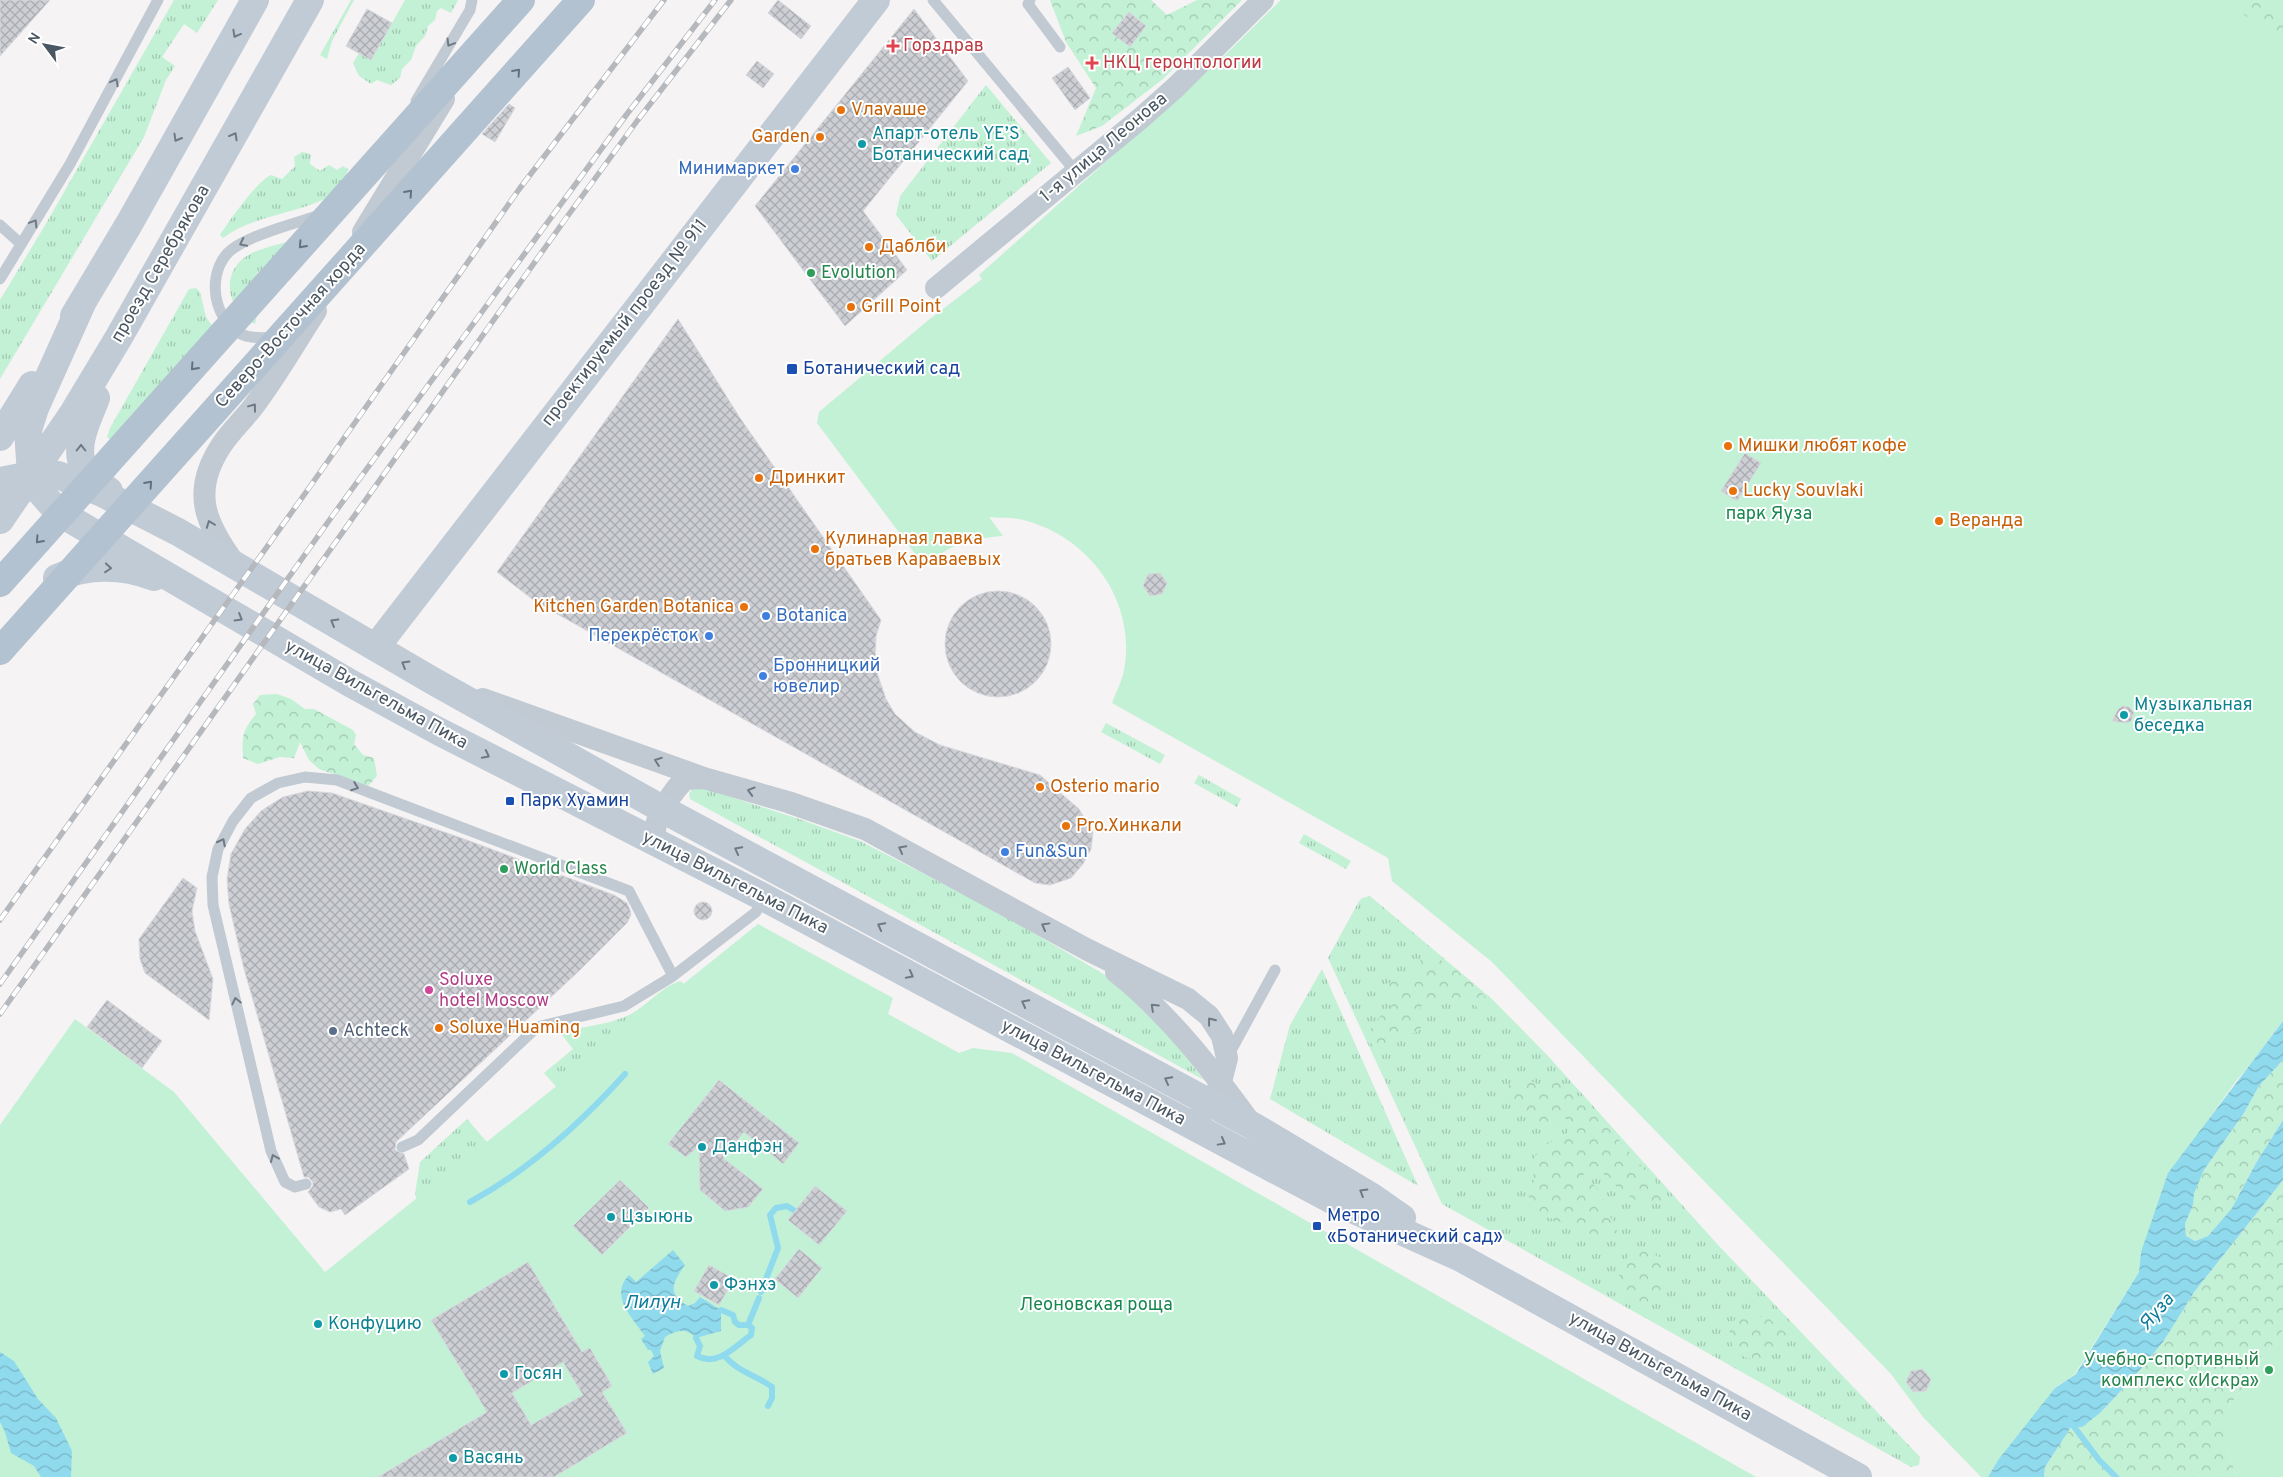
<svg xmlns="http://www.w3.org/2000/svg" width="2283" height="1477" font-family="Overpass,sans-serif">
<defs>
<pattern id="grass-tufts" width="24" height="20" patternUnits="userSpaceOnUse" patternTransform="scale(1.25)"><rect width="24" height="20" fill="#c3f1d5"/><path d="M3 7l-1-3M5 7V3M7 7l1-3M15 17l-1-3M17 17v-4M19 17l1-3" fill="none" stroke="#a0c6b0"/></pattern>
<pattern id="forest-crowns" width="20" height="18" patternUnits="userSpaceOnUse" patternTransform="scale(1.25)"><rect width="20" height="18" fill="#c3f1d5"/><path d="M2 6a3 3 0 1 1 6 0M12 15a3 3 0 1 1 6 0" fill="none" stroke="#a0c6b0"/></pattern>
<pattern id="water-waves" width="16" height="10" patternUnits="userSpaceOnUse" patternTransform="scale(1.25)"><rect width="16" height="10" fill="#90daee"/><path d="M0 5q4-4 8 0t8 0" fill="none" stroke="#78b4c4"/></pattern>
<pattern id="building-cross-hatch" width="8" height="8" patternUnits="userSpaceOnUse" patternTransform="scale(1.25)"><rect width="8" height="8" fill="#cdcfd5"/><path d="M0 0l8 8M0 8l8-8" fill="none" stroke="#a8abb0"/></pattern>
</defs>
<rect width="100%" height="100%" fill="#f5f3f3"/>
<path fill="url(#grass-tufts)" d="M174,0H218L197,33L184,24L162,57L175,66L166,80L144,137L0,379V300L44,227Z
M351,0H354L332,41L327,59L320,55Z
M405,0H458L451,13L441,8L437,11L435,20L428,26L425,36L416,46L411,60L402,69L400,78L391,85L377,80L371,84L359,76L353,63L359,53L371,60Z
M986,85L1051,163L932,261L896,215L900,196Z
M302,152L311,154L310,164L320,171L329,165L337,170L343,166L348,169C347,177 337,193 329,197C296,214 254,215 223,238L220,235C229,221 257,181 271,175L282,179L295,166L294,157Z
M297,239L272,270L258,272L248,294L259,306L255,324C225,309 219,269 252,253C266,247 283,243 297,239Z
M196,288L200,292L206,317L219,335L149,409L132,414L124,429L112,441L107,437L110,428L189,289Z
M1106,723L1165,755L1160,764L1101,732Z
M1199,775L1241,799L1237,807L1194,783Z
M697,786L799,819L860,841L1000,913L1117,982L1144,1005L1204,1080L690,799L689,794L692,789Z
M1304,834L1351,861L1346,869L1299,843Z
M1370,896L1492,999L1548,1056L1719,1246L1920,1457L1919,1465L1911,1467L1442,1204L1328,958L1359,901L1362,898Z
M1322,969L1418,1186L1270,1099L1290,1025Z
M680,981L686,985L429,1242L415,1194L420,1162L467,1119L492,1148L560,1091L544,1073L573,1049L562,1035L566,1031C587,1026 612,1024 631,1014C649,1004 661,987 680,981Z"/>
<path fill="url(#forest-crowns)" d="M1050,0H1151L1167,15L1197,0H1242L1163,79L1102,126L1076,136L1096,88L1066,42Z
M2252,0H2283V41L2234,14Z
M277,694L291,699L305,709H314L353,730L356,735L354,744L363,755L374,758L377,776L368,786L319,769L309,760L300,742L294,758L280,757L258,764L243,758C242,736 242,731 256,714L253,704L260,695Z
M1428,953C1450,964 1476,983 1490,1003L1488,1008L1479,1010L1473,1002L1461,997C1446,1005 1431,999 1419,1008V1013L1425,1021C1421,1030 1416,1035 1407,1033L1379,1047H1374L1367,1038C1372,1023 1381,1015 1393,1004L1387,984L1396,980L1405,981L1409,977L1425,975C1425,968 1420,964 1420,958Z
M2283,1060V1120L2256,1163L2232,1208L2208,1236L2195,1241L2186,1236L2185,1224L2193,1205V1193L2204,1170L2244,1113L2259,1086Z
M1519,1077L1528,1078L1541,1088C1547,1086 1553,1082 1560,1083C1576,1086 1648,1174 1663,1191L1661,1201C1657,1202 1653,1204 1649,1204C1634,1205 1604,1177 1596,1165L1586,1168L1583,1176C1588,1182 1594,1184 1598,1189C1604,1195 1601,1201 1604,1208C1608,1219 1616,1217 1617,1232L1608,1238L1599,1237L1537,1213L1530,1206L1529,1196L1534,1180L1532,1161C1537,1153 1544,1145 1553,1141C1563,1135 1569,1136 1572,1123L1564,1118L1545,1124L1535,1123C1527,1114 1512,1100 1507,1090L1511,1081Z
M2283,1180V1330L2226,1411V1446L2237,1477H2044L2045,1467L2071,1427L2100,1413L2133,1378L2163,1342L2195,1291Z
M1636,1248L1660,1257L1663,1265L1661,1297L1653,1304L1628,1299L1616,1287L1623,1262Z
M1737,1316L1767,1317L1787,1334L1786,1344C1781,1348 1776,1354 1770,1356C1753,1364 1734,1357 1730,1338C1728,1330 1733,1322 1737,1316Z"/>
<path fill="#c3f1d5" d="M1281,0H2257L2241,13L2283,39V1021L2248,1067L2236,1081L2203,1127L2141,1252L2139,1272L2075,1374L2055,1388L1998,1460L1988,1477H1981L1923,1417L1891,1374L1492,962L1392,881L1388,858L1112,703C1116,692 1122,681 1124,670C1137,603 1091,539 1027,521C1015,517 1001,518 989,517L1003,536C968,539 951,543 925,567L817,423L819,412L926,322L982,279L979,275L1222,58Z
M2283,0V24L2276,20L2273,9L2277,2Z
M758,924L893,998L888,1014L959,1053L973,1048L1012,1053L1756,1477H0V1125L75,1019L174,1092L325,1272Z
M2283,1330V1477H2237L2226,1446V1411Z"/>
<path fill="url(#water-waves)" d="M2283,1021V1060L2259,1086L2244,1113L2204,1170L2194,1193L2193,1205L2185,1224L2186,1236L2195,1241L2208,1236L2232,1208L2256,1163L2283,1120V1180L2195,1291L2163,1342L2133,1378L2100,1413L2082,1427H2071L2045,1467L2044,1477H1988L1998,1460L2055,1388L2076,1374L2139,1272L2141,1252L2168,1173Z
M673,1250L685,1265C673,1282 666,1294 688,1306L695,1303L700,1297L721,1310V1331L696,1338C686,1327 677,1330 665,1337L660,1351L664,1368L653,1374L648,1362L654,1356L651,1350H648L641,1339L645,1336C632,1317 609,1296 629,1275L636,1282Z
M0,1352L14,1361L38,1399L56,1418L72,1451L71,1477H41L34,1466L11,1453L5,1432L0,1422Z"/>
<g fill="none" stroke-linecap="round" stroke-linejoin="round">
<path stroke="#90daee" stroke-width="6" d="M470,1202C529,1170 580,1124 625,1074
M761,1292L778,1248L770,1215L776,1208L787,1206L795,1211
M748,1325L759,1298
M696,1338L700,1346L697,1356C718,1367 734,1347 751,1335L752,1328L748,1325H739L735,1322L733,1315L721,1310
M724,1355C736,1371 756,1375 772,1387V1398L768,1406
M2069,1420L2099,1460L2116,1477"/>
</g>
<path fill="url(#building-cross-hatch)" stroke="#d7d9de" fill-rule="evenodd" d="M0,0H50L0,56Z
M778,0L811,26L801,39L768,13Z
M367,9L392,23L371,60L346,46Z
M914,9L968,81L863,211L907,270L845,326L755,206Z
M1129,12L1146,26L1130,47L1112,33Z
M757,61L774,74L763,88L746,75Z
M1068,67L1090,98L1075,110L1052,78Z
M509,104L515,108L495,142L482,134Z
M678,319L740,418L881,620L876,636L875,667L886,699L895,714L915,732L940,745L1040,775L1079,809L1093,832L1091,849L1083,864L1071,878L1050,885L1035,883L536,602L497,572Z
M1745,453L1761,463L1737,501L1721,491Z
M1160,573L1167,583L1162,594L1150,596L1143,586L1148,574Z
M945 644a53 53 0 1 1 106 0a53 53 0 1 1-106 0Z
M2123,706L2129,707L2134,713L2131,721L2126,723L2112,721L2118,709Z
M308,791L332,793L467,840L614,895L627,903L630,910L631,915L627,923L580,970L396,1142L395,1150L404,1154L409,1169L345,1215L341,1209L330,1212L319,1207L308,1192L313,1186V1182L308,1177H304L244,969L229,904L227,879L231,854L245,829L261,811L283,797Z
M183,878L197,888L192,911L195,931L213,979L209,1020L145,973L140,959L139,939Z
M694 911a9 9 0 1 1 18 0a9 9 0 1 1-18 0Z
M107,1000L162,1041L142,1068L87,1027Z
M719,1080L799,1143L783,1164L744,1132L723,1158L763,1189L748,1207L725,1211L700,1190L699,1146L686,1157L668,1144Z
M620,1180L649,1208L602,1255L573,1226Z
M815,1186L847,1211L819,1245L788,1220Z
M799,1249L822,1268L798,1298L775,1279Z
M528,1262L582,1352L590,1348L612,1386L602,1392L627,1433L554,1477H378L487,1412L431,1320ZM563,1362L583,1395L531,1425L512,1393Z
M709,1265L734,1279L719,1305L694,1291Z
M1923,1369L1931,1379L1926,1391L1913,1392L1906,1382L1911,1371Z"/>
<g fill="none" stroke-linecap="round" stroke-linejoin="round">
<path stroke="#c1cad2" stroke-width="11" d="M933,0L1076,172
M1030,0L1028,4L1060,47
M416,101L470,10L472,0
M0,225L21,244
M0,279L70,164L158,0
M275,337C265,338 251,339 241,334C214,320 207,278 226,255C240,237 297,223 320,215
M673,976L756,912L763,897
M1228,1056L1275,970
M306,1184L295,1187L285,1182L271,1151L213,905L212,877L218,849L233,821L251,798L278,783L305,777L337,780L629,891L673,976L624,1006L537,1027L418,1140L402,1147"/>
<path stroke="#c1cad2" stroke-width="22" d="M363,232L444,99
M936,288L1141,118L1176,87L1263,0
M235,564C205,523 191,492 221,446C230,432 243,420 253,407C276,377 295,343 316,311
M483,699L704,778L788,802L865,829L1088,950L1188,999L1209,1016L1222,1036L1227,1058L1221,1082L1211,1103L1199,1116
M663,846C658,842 655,839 655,833C654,819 675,787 686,779L704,778
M1116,972C1170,1015 1212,1070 1252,1125"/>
<path stroke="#c1cbd6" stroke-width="28" d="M83,301L35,408L28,430L31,475L38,489L52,505L70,519L350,683L438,731L763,897L1332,1200L1461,1258L1858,1477
M74,316L129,224L255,0
M96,398C88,419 72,448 85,470C90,478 101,485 109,491
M0,437L32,385
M0,481L31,475H58L102,493L178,532L433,681L664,810L1253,1126L1372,1197L1402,1218
M0,520L72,415L119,337L310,0
M57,578C87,564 124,565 154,577
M376,647L876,0"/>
<g stroke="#b5b8bd" stroke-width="5.5">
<path id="rail" d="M0,920L304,495L520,188L664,0
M0,984L333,515L627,114L715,0
M0,1014L564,221L637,121L731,0"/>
</g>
<use href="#rail" stroke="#fff" stroke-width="4" stroke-dasharray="11" stroke-linecap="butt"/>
<path stroke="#b3c2d1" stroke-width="28" d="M0,583L521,0
M0,651L581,0"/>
</g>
<defs><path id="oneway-chevron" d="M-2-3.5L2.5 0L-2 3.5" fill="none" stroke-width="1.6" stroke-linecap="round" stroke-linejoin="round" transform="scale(1.25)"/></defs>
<g stroke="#6e7984">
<use href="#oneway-chevron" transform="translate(236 34) rotate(119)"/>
<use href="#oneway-chevron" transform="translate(234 136) rotate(-61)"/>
<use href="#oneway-chevron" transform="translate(177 138) rotate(120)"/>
<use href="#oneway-chevron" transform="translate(81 448) rotate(-90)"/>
<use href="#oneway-chevron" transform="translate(108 568) rotate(5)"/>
<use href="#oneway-chevron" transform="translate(239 618) rotate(31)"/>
<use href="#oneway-chevron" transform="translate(334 622) rotate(-150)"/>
<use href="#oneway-chevron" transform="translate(405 664) rotate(-149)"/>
<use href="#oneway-chevron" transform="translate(486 755) rotate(27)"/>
<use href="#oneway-chevron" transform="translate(738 850) rotate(-152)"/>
<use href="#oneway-chevron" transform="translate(881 926) rotate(-152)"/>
<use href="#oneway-chevron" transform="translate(910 975) rotate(28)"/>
<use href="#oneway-chevron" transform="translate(1025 1003) rotate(-152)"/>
<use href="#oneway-chevron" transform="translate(1168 1080) rotate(-152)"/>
<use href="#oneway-chevron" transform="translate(1222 1142) rotate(29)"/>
<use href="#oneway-chevron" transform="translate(1363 1192) rotate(-149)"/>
</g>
<g stroke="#6e7983">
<use href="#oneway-chevron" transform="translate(450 43) rotate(121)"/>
<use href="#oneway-chevron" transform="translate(115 82) rotate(-62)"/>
<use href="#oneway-chevron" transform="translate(34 223) rotate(-59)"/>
<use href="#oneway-chevron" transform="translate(243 243) rotate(153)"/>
<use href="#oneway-chevron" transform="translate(253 407) rotate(-53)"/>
<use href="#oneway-chevron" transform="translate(210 524) rotate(-111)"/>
<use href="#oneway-chevron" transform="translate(658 761) rotate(-160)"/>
<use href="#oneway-chevron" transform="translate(355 787) rotate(21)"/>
<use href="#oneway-chevron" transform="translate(751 791) rotate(-164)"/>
<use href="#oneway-chevron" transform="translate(222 842) rotate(-63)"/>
<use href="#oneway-chevron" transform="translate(902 849) rotate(-152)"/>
<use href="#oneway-chevron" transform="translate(1045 926) rotate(-151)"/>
<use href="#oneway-chevron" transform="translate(236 1001) rotate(-103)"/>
<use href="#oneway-chevron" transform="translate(1154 1007) rotate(-137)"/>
<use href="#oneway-chevron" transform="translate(1211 1021) rotate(-128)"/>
<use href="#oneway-chevron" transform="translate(274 1158) rotate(-113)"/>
</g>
<g stroke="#64717d">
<use href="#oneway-chevron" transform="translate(517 72) rotate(-48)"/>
<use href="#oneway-chevron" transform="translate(409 193) rotate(-48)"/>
<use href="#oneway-chevron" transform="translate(302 245) rotate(132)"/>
<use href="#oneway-chevron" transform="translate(194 367) rotate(132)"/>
<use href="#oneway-chevron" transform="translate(149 484) rotate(-48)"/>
<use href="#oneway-chevron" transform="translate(39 540) rotate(132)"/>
</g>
<g fill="#e0444e" stroke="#fff" stroke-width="2">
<path d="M890.5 38.5h5v5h5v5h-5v5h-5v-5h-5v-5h5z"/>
<path d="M1089.5 55.5h5v5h5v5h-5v5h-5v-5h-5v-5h5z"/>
</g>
<g fill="#e8710a" stroke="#fff" stroke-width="2">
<circle cx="841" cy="110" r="5"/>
<circle cx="820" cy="137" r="5"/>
<circle cx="869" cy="247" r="5"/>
<circle cx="851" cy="307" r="5"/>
<circle cx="1728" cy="446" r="5"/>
<circle cx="759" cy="478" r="5"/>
<circle cx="1733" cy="491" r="5"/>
<circle cx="1939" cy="521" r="5"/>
<circle cx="815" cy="549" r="5"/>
<circle cx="744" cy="607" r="5"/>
<circle cx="1040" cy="787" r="5"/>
<circle cx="1066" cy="826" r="5"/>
<circle cx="439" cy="1028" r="5"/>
</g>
<g fill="#0f9aa8" stroke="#fff" stroke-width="2">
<circle cx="862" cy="144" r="5"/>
<circle cx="2124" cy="715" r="5"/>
<circle cx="702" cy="1147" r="5"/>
<circle cx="611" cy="1217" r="5"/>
<circle cx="714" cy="1285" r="5"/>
<circle cx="318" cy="1324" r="5"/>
<circle cx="504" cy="1374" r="5"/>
<circle cx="453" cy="1458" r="5"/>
</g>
<g fill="#3f7fe0" stroke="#fff" stroke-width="2">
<circle cx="795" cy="169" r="5"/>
<circle cx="766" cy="616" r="5"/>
<circle cx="709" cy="636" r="5"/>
<circle cx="763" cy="676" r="5"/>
<circle cx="1005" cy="852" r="5"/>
</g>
<g fill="#2e9e5b" stroke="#fff" stroke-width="2">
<circle cx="811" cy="273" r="5"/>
<circle cx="504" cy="869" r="5"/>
<circle cx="2269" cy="1370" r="5"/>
</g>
<g fill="#1a4fb4" stroke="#fff" stroke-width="2">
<rect x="786" y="363" width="12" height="12" rx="2.5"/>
<rect x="505" y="796" width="10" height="10" rx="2.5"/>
<rect x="1312" y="1221" width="10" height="10" rx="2.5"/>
</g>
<circle fill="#d1479c" stroke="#fff" stroke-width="2" cx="429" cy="990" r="5"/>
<circle fill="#5c6f8a" stroke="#fff" stroke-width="2" cx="333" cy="1031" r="5"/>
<g text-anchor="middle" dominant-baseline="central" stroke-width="4" stroke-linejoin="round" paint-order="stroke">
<g font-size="18" fill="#be3a42" stroke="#fff" text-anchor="start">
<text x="903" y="46">Горздрав</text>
<text x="1103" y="63">НКЦ геронтологии</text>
</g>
<g font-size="18" fill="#c56008" stroke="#fff" text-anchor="start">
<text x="851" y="110">Vлаvаше</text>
<text x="810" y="137" text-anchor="end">Garden</text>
<text x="879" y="247">Даблби</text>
<text x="861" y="307">Grill Point</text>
<text x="1738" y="446">Мишки любят кофе</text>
<text x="769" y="478">Дринкит</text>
<text x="1743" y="491">Lucky Souvlaki</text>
<text x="1949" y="521">Веранда</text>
<text x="825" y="539">Кулинарная лавка<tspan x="825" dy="21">братьев Караваевых</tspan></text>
<text x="734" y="607" text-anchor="end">Kitchen Garden Botanica</text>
<text x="1050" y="787">Osterio mario</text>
<text x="1076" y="826">Pro.Хинкали</text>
<text x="449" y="1028">Soluxe Huaming</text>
</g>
<g font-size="18" fill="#0d838f" stroke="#fff" text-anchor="start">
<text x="872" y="134">Апарт-отель YE’S<tspan x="872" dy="21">Ботанический сад</tspan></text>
<text x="2134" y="705">Музыкальная<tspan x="2134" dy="21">беседка</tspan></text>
<text x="712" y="1147">Данфэн</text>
<text x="621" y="1217">Цзыюнь</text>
<text x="724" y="1285">Фэнхэ</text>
<text x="328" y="1324">Конфуцию</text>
<text x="514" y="1374">Госян</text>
<text x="463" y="1458">Васянь</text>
</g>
<g font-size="18" fill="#4a5661" stroke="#fff">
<text transform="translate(1104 148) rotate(-40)">1-я улица Леонова</text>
<text transform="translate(161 264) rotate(-60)">проезд Серебрякова</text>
<text transform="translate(625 323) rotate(-52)">проектируемый проезд № 911</text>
<text transform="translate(291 326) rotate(-48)">Северо-Восточная хорда</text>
<text transform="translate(376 695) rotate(29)">улица Вильгельма Пика</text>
<text transform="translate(735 883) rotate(27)">улица Вильгельма Пика</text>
<text transform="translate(1093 1073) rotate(28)">улица Вильгельма Пика</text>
<text transform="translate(1660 1367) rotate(29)">улица Вильгельма Пика</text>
</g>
<g font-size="18" fill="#366cbe" stroke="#fff" text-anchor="start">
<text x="785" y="169" text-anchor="end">Минимаркет</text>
<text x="776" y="616">Botanica</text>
<text x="699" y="636" text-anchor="end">Перекрёсток</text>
<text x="773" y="666">Бронницкий<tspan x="773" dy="21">ювелир</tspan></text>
<text x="1015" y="852">Fun&amp;Sun</text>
</g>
<g font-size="18" fill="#27864d" stroke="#fff" text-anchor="start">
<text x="821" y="273">Evolution</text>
<text x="514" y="869">World Class</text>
<text x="2259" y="1360" text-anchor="end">Учебно-спортивный<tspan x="2259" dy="21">комплекс «Искра»</tspan></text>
</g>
<g font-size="18" fill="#164399" stroke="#fff" text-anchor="start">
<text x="803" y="369">Ботанический сад</text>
<text x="520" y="801">Парк Хуамин</text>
<text x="1327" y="1216">Метро<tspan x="1327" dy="21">«Ботанический сад»</tspan></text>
</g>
<g font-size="18" fill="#17864f" stroke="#fff">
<text x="1769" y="514">парк Яуза</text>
<text x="1096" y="1305">Леоновская роща</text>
</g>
<g font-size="18" fill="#b23c85" stroke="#fff" text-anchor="start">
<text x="439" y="980">Soluxe<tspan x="439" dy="21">hotel Moscow</tspan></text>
</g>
<g font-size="18" fill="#4e5e75" stroke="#fff" text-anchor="start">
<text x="343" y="1031">Achteck</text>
</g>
<g font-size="19" font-style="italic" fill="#0c7c9b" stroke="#fff">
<text x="652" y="1303">Лилун</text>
<text transform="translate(2157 1312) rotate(-49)">Яуза</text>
</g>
</g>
<g transform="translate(45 45) rotate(302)" stroke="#ffffff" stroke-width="4" paint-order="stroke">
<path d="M0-4L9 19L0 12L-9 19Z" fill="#4a5661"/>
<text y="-8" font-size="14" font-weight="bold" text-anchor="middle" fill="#4a5661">N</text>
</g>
</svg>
